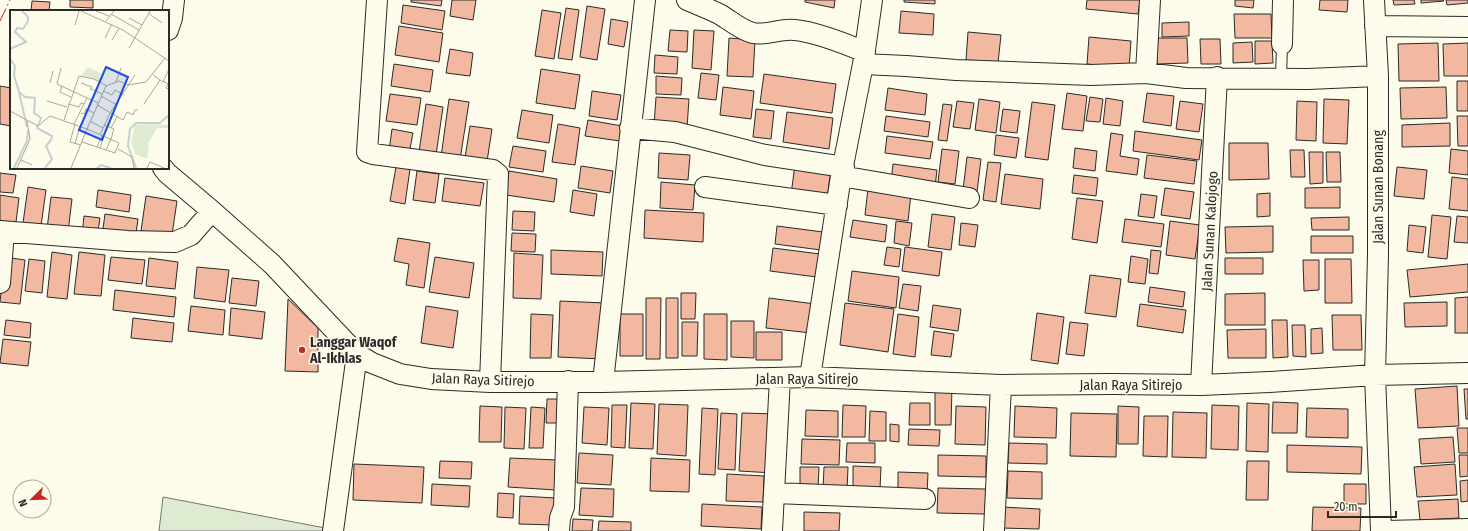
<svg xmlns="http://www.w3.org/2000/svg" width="1468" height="531" font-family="'Fira Sans Condensed',sans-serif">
<rect width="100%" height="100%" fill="#fdfbea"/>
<path fill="#deebd1" stroke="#74746e" d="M163,497L325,528L324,531H159Z"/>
<path fill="#f2b8a0" stroke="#2b2b2b" d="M70,0H93V8L70,7Z
M411,0H442L441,6L411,2Z
M452,0H476L473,20L450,16Z
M805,0H835L834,8L805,2Z
M904,0H935V4L904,2Z
M1087,0H1140L1138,14L1086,9Z
M1235,0H1254L1253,8L1235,6Z
M1320,0H1348L1347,12L1319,10Z
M1393,0H1414L1415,4L1394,5Z
M1421,0H1443L1444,1L1421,3Z
M1446,0H1468V3L1447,5Z
M32,1L50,2L49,11H31Z
M403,5L445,11L442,30L401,23Z
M587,6L605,9L597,60L580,57Z
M566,8L579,10L572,60L558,58Z
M542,10L561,13L554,59L535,56Z
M901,11L934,14L933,35L899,33Z
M1234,14H1271L1272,38H1235Z
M611,19L628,22L624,47L608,44Z
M1189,22V36L1162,37V23Z
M399,26L443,33L439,62L395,55Z
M670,30L688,31L687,52L668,51Z
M694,30L714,31L711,70L692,68Z
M968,32L1001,35L998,63L966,60Z
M1089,37L1131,41L1129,68L1087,64Z
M729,38L755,40L753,77L727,76Z
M1156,38H1187L1188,63L1157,64Z
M1200,39H1220L1221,64H1201Z
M1255,41H1272L1273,63L1255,64Z
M1252,42L1253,62L1233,63V43Z
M1438,43L1439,81H1399L1398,44Z
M1468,43V76H1444L1443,44Z
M450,49L473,53L470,76L446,73Z
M655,55L678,57L677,74L654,73Z
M394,64L433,70L430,92L391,86Z
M541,69L580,75L575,109L536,103Z
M701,73L719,75L716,100L698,98Z
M764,74L836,84L832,113L760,103Z
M656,76L682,78L681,95L656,94Z
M1457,81H1468V111H1457Z
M0,86L11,88V126L0,124Z
M723,87L754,91L751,119L720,115Z
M1446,87L1447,118L1401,119L1400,88Z
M888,88L927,94L925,115L885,110Z
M592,91L621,95L617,120L589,116Z
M1067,93L1087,96L1083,131L1062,129Z
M1147,93L1174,96L1171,126L1143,122Z
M390,94L421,98L417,125L386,121Z
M656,97L689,99L687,128L654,126Z
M1090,97L1103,99L1100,122L1086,121Z
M1106,98L1123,101L1120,126L1103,124Z
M449,99L469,102L460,160L441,157Z
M979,99L1000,102L996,133L975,130Z
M1324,99L1349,100L1347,144L1323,143Z
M957,101L974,103L970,129L953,127Z
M1180,101L1203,104L1199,132L1176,129Z
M1297,101L1317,102L1316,141L1296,140Z
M1032,102L1055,105L1048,160L1025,157Z
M426,104L443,107L436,155L419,152Z
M943,104L952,105L947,141L938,140Z
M756,109L774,111L771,139L753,137Z
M1003,109L1020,111L1017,133L1000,131Z
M522,110L553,115L549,143L517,138Z
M787,112L833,118L829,149L783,142Z
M886,116L930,122L928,137L884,131Z
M1457,116H1468V146H1458Z
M588,120L622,126L620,141L585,136Z
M1450,123V146L1402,147V125Z
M558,124L580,128L575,165L552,162Z
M470,126L492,129L486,168L464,164Z
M392,129L413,133L409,154L389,151Z
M1135,131L1202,140L1199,160L1133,151Z
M1111,133L1123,135L1120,156L1139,159L1137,175L1106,171Z
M996,135L1019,138L1016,158L994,155Z
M887,136L933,142L930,159L885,153Z
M1229,143H1268L1269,179L1229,180Z
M513,146L546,151L543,172L509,167Z
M1075,148L1097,151L1095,171L1073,168Z
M942,149L959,151L955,184L938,182Z
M1451,149L1468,151V175L1449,173Z
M1290,150H1304L1305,177H1291Z
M1309,152H1323V183L1310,184Z
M1326,152H1340L1341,182H1327Z
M659,153L690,155L688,180L658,178Z
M1147,155L1197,161L1194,184L1144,178Z
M967,157L981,159L977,192L963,190Z
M988,162L1001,163L996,202L983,200Z
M795,164L831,169L827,199L791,195Z
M893,164L937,170L935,187L891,182Z
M581,166L613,171L610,193L578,188Z
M396,167L410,169L405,204L390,201Z
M1397,167L1427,170L1424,199L1394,196Z
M417,171L439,174L435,203L413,200Z
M509,171L557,179L554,202L506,195Z
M0,173L16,175L13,193L0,192Z
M1005,174L1043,179L1040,209L1001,204Z
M1074,175L1098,178L1096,196L1072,193Z
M1452,177L1468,179V211L1449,209Z
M445,178L484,183L480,206L442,201Z
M661,182L695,185L693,210L660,208Z
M28,187L46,190L40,233L22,230Z
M1340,187V208H1305V188Z
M868,188L911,194L908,221L865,215Z
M1165,188L1194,192L1190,219L1161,215Z
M98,190L131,195L129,212L96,207Z
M573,190L597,194L594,216L570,212Z
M1270,193V216L1257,217V194Z
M1141,194L1157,196L1154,218L1138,216Z
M0,195L19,198L15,230L0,228Z
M146,196L177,201L172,235L141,231Z
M51,197L72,199L68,232L47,229Z
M1077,198L1103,201L1097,243L1072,239Z
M645,210L704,213L703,242L644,238Z
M513,211L535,212L534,231L512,230Z
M105,214L138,219L135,240L102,236Z
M932,214L955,217L951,250L928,247Z
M1432,215L1451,217L1447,259L1428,257Z
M84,216L100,218L97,237L82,235Z
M1457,216L1468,217V243L1454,242Z
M1349,217V230H1312L1311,218Z
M1125,219L1164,224L1161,247L1122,242Z
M853,220L887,225L885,242L850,237Z
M896,221L912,223L909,246L894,243Z
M1170,221L1200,225L1195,259L1166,255Z
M961,223L978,225L975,247L959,245Z
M1409,225L1426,227L1423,253L1407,251Z
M777,226L823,232L821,250L775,244Z
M1273,226V252L1226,253L1225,227Z
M512,233L536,234L535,252L511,251Z
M1311,236H1353V253H1311Z
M398,238L430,243L424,288L406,285L409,264L394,261Z
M887,247L901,249L899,267L884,265Z
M905,247L942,252L939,276L902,271Z
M773,248L820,254L817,277L770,271Z
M551,250L603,252L602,276L551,274Z
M1151,250L1161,251L1158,274L1149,273Z
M52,252L72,255L67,299L47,297Z
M79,252L105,255L101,296L74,294Z
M514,253L543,255L541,299L513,298Z
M1131,256L1148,259L1145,284L1128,282Z
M5,257L25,260L20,304L0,302Z
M111,257L145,260L142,284L108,280Z
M435,257L474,263L469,298L429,292Z
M149,258L178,262L175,289L146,286Z
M1225,258H1263V274H1225Z
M29,259L45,261L42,293L25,291Z
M1325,259H1351L1352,303H1325Z
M1303,260H1319V290L1304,291Z
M1468,264V292L1410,297L1407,270Z
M197,267L229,270L225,302L194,298Z
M852,271L899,277L896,308L848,301Z
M1090,275L1121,279L1116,317L1085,313Z
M232,278L259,281L256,306L229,303Z
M903,284L921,286L918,311L899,308Z
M1150,287L1185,292L1183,307L1148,302Z
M115,290L176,297L174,317L113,310Z
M681,293H696L695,319H681Z
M1265,293V325H1225V294Z
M1468,297V333H1455V298Z
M646,298H661L660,359H646Z
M666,298H678V358H666Z
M769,298L815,304L811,333L766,328Z
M288,299L318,328V372L285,371Z
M560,301L605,303L603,359L558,357Z
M1447,302V326L1405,327L1404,303Z
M845,303L894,309L888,352L840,345Z
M1140,304L1186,310L1183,333L1137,326Z
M933,305L961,309L958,331L930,327Z
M191,306L225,310L223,335L188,331Z
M426,306L458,311L453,348L421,343Z
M231,308L265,312L262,339L229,335Z
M1037,313L1064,317L1058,364L1031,360Z
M531,314L553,315L551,358H530Z
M620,314H643V356H620Z
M704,314H727V360L704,359Z
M898,314L919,317L915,357L893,354Z
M1332,315H1361L1362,350H1333Z
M133,318L174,323L172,342L131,338Z
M6,320L31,323L30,338L4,335Z
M1272,320H1287L1288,357L1273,358Z
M731,321H754V358L731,357Z
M682,322H698L697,356H682Z
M1070,322L1088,324L1084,356L1066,354Z
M1292,325H1305L1306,357L1293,356Z
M1322,328L1323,353L1311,354V329Z
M1266,329V358H1228L1227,330Z
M934,331L954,334L951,357L931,355Z
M756,332H782V360H756Z
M3,339L31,342L28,366L0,363Z
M1457,386L1459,426L1418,428L1415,389Z
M935,387H952L951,425H935Z
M1464,389H1468V419H1466Z
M547,399H562L561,423H546Z
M1273,402L1298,403L1297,433H1272Z
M631,403L655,404L653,449L629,448Z
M910,403H930V425H909Z
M1247,403L1269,404L1268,452L1246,451Z
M659,404L688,405L686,456L657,454Z
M612,405H627L625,448L611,447Z
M843,405L866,406L865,437H842Z
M1212,405L1239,406L1238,450L1211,449Z
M480,406L502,407L501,442H479Z
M956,406L986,407L985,445L955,444Z
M1015,406L1057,408L1056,438L1014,437Z
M1118,406L1139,407L1138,444H1118Z
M505,407L526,408L524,449L504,448Z
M531,407L545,408L543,448H529Z
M584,407L609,408L607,445L582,443Z
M702,408L718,409L715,475L699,474Z
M1307,408L1348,409V438L1306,437Z
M806,410L838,411V437L805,436Z
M870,411L886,412V441H869Z
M1173,412L1207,413L1206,458L1172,457Z
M721,413L737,414L735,470L718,469Z
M742,413L777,414L774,473L739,471Z
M1071,413L1117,414L1116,457L1070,456Z
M1144,416H1168L1167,457L1143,456Z
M890,424L899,425V442L890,441Z
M1457,428H1468V453H1459Z
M909,429L940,430L939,446L908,445Z
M1453,437L1455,462L1421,464L1419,439Z
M802,439L840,440L839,465L801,464Z
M847,443H875V463L846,462Z
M1009,443L1047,444V464L1008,463Z
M1287,445L1362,447L1361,474L1287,472Z
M579,453L613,455L611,485L577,483Z
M938,455L986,456V477L938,476Z
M1459,455H1468V476L1460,477Z
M510,458L557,460L556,490L508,487Z
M651,458L690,460L689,492L650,491Z
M440,461L472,462L471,479L439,478Z
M1247,461H1269L1268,500H1246Z
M354,464L424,467L422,503L353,500Z
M1455,464L1457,495L1417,497L1414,467Z
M853,466L881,467L880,489H853Z
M800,467H819L818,488L800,487Z
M824,467H848L847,491L823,490Z
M1008,471L1042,472V499L1007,498Z
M898,472L928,473L927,494L898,493Z
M727,474L764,476L763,502L726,501Z
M1468,480V501L1461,502L1460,481Z
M432,484L470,486L469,507L431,505Z
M1344,484H1366V504H1344Z
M581,488L614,489L613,517L579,515Z
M938,488L986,489L985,514L937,513Z
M498,493L514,494L513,518L497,517Z
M520,496L556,498L555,525L519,524Z
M1458,499L1459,518L1420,520L1418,501Z
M702,504L762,507L761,529L701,526Z
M1002,507L1040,509L1039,529L1001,528Z
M1313,507L1361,508L1360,531H1312Z
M804,512L840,513L839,531H804Z
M573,519L593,520L592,531H572Z
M599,521L631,522V531H598Z"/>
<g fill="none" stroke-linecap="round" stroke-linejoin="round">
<g stroke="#2b2b2b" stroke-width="12">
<path id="service" d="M1281,78L1282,44"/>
</g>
<g stroke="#2b2b2b" stroke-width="22">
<path id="minor" d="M377,0L367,152L373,154L493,170L498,174C496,243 492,313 490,382
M687,0C698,5 710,9 721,15C731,21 741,30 753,33C767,36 780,28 795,30C815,32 846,44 865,52
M1374,0L1378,76V255L1375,375L1468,373
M1375,26L1468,27
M168,30L172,18L174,0
M1282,44L1283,0
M863,64L906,66L956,70L1091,75L1146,73L1186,78L1308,79L1378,76
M1146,73L1150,0
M630,128L675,132L765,155L844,167
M163,168L167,173L212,211L272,264L357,354L372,363L400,374L431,379L490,382H603L810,377L1001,385L1112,384L1201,385L1269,382L1375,375L1381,531
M841,176L969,198
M705,187L837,205
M0,231L128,241L175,242L191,235L212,211
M0,283L4,232
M810,377L841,176L863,64L872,0
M603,382L645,0
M1201,385L1217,77
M775,493L925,499
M333,531L357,354
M559,531L560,518L564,507L568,381
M772,531L780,378
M994,531L1001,385
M1386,531L1468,529"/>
</g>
<use href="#service" stroke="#fdfbea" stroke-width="10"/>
<use href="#minor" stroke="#fdfbea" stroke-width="20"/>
<path stroke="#c62828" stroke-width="1" stroke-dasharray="14 3 2 3" stroke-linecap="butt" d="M0,21L10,0"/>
</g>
<circle fill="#c62828" stroke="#fdfbea" stroke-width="1.5" cx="302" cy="350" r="4"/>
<g text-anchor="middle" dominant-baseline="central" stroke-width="3" stroke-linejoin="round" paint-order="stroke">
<g font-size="14" fill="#2b2b2b" stroke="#fdfbea">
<text transform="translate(1378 187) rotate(-90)">Jalan Sunan Bonang</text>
<text transform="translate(1210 231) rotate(-87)">Jalan Sunan Kalojogo</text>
<text x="807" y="379">Jalan Raya Sitirejo</text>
<text transform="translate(483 380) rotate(2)">Jalan Raya Sitirejo</text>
<text x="1131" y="385">Jalan Raya Sitirejo</text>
</g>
<g font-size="14" font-weight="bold" fill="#2b2b2b" stroke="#fdfbea" text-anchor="start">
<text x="310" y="342">Langgar Waqof<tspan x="310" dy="16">Al-Ikhlas</tspan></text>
</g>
</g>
<g transform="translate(10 10)">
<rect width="159" height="159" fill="#fdfbea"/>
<path d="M78,57L94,65L90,71L71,66ZM139,114L159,115V118H147L139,132L137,149L125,144L121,131L125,115Z" fill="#deebd1"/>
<path fill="none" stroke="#c7d0d0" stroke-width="2" d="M0,39L16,32L5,22L7,18L13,19L18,11V7L12,1M0,49L5,56L4,65L9,82L15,87L25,88L24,103L31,108L27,118L42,126L41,130L36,136L42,149L35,158M9,82L17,117M4,158L17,131L18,120M87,158L91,155L101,158M126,158L118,136L120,119L126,113H150L159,105"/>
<path fill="none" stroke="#a9a89e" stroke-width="1" d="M71,1L113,20L159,51M86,1L99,6M138,3L152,13M101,4L129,20M119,8L132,15M96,11L104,1M65,15L69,1M95,28L102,14M102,30L109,18M119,38L140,1M51,58L47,74L88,93M143,65L153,72L159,59M153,71L158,74L156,78L159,79M106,72L111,58M40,73L43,61M71,73L82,77L80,80M52,76L50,82L61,87M81,79L92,84M93,81L102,85L105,80L114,85M91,86L107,95M37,91L57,97M58,94L69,97L71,93L74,94M134,94L150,70M87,95L113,110L117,102L123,105L125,100H128M0,101L28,116L40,106L77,119L96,76L109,71L118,75L136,72L155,48M71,103L74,104L76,99L84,103M100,103L125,65M54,110L69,66L84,69L97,76M80,111L93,118M64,114L77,88M65,114L60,132L71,135M94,115L104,119L101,129M101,118L107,107M90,125L100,103M65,134L70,116M87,137L92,126M90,138L94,126M108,139L122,147L124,158M96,140L101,129M11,150L22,155M7,158L20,129L17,111M61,158L77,119L109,133L105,143L72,132M137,158L140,152L154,158"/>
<path fill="#1d4ed8" fill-opacity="0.15" stroke="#1d4ed8" stroke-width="2" d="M96,57L118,67L92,130L69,120Z"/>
<rect width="159" height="159" fill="none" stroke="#2b2b2b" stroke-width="2"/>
</g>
<g transform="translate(32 499) rotate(247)"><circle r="19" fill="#fdfbea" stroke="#a9a89e"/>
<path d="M0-3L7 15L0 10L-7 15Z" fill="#c62828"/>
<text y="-6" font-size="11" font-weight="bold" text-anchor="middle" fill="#2b2b2b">N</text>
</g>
<path d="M1328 511v6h68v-6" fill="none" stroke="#2b2b2b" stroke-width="2"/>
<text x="1334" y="511" font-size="12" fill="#2b2b2b" stroke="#fdfbea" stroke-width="3" paint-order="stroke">20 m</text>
</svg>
